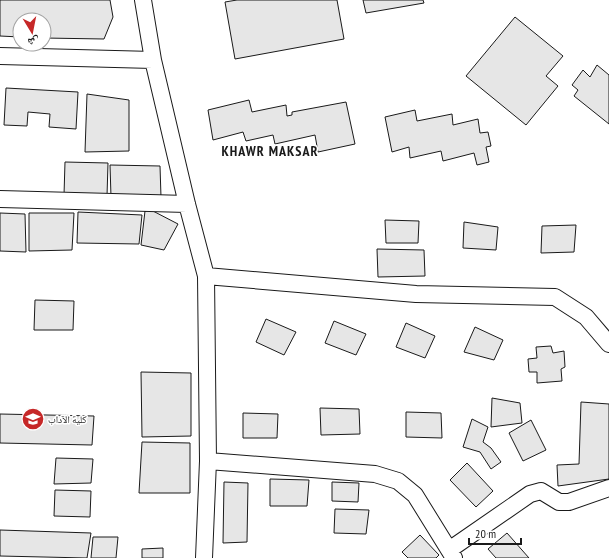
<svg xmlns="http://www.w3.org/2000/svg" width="609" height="558" font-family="'PT Sans Narrow','Noto Naskh Arabic',sans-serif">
<rect width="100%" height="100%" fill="#fff"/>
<path fill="#e6e6e6" stroke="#1a1a1a" d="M0,0H110L113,17L104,39L44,38V20H20V37L0,36Z
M237,0H337L344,39L235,59L225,2Z
M363,0H423L424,3L366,13Z
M515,17L563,56L546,76L558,86L526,125L466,76Z
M597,65L609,75V124L574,96L578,90L572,85L583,70L590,77Z
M6,88L78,92L76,129L49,127L50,114L28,112L27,126L4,125Z
M87,94L129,100V151L85,152Z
M249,100L252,112L286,105L287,116L292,115V112L346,102L355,144L318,152L315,135L275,144L273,135L246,141L243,132L213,140L208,110Z
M415,110L417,121L452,114L453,125L478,119L480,133L488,132L491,146L486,147L489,162L477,165L474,153L443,161L441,151L410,158L409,147L392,152L385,117Z
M65,162L108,163L107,196L64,195Z
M110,165L160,166L161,197H111Z
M151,210L178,224L164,250L141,245L145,211Z
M78,212L142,215L139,244L77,243Z
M0,213L25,214L26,252L0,251Z
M29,213H74L72,250L29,251Z
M385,220L419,221L418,243H386Z
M464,222L498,227L496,250L463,248Z
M576,225L574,252L541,253L542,226Z
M377,249L424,250L425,276L378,277Z
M35,300L74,301L73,330H34Z
M266,319L296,332L284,355L256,342Z
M334,321L366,334L356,355L325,343Z
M406,323L435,336L425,358L396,347Z
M475,327L503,340L494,360L464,352Z
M551,346L553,353L564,351L565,367L561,369L562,381L537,383V372H529L528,359L537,358L536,347Z
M141,372L191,373V436L142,437Z
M492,398L520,403L522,423L491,427Z
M581,402L609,404V479L558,486L557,465L579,464Z
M320,408L359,409L360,434L321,435Z
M406,412L441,413L442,438L406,437Z
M243,413L278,414L277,438H243Z
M0,414L94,416L92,445L0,443Z
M472,419L488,427L483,442L491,448L501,462L491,469L480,452L463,447Z
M531,420L546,450L523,461L509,433Z
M142,442L190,443V493H139Z
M56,458L93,459L91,483L54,484Z
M467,463L493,491L476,507L450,480Z
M270,479L309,480L307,506H270Z
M224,482L248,483L247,542L223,543Z
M332,482L359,483L358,502L332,501Z
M55,490L91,491L90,517L54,516Z
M335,509L369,510L366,534L334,533Z
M0,530L91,533L87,558L0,556Z
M507,533L529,558H496L488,549Z
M420,535L439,555L436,558H408L402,552Z
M93,537H118L116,558H91Z
M163,548V558H142V549Z"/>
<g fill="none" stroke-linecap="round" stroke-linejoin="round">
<g stroke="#1a1a1a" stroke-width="18">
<path id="street" d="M143,0L153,60L187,204L206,276L208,461L204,558
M0,56L153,60
M0,199L187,204
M206,276L416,294L555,297L586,317L609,344
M208,461L375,474L398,481L415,495L454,558
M449,550L530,494L541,491L559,502H569L609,488"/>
</g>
<use href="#street" stroke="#fff" stroke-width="16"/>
</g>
<defs>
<g id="school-disc" transform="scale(1.15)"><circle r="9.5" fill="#c62828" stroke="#fff"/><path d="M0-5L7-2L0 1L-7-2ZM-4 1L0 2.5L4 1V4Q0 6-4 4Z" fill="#fff"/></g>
</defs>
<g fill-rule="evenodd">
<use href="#school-disc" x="33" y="419"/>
</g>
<g text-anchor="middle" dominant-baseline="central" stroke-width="3" stroke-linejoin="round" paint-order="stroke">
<g font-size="10" fill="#1a1a1a" stroke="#fff" text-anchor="start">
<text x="48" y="419">كلية الآداب</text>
</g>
<g font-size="14" font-weight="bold" letter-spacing="1" fill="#1a1a1a" stroke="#fff">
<text x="270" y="151">KHAWR MAKSAR</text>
</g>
</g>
<g transform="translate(32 32) rotate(170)"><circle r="19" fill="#ffffff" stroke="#a3a3a3"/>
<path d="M0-3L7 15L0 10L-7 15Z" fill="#c62828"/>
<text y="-6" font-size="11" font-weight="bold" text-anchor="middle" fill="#1a1a1a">ش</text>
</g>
<path d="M469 538v6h52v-6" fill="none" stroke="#1a1a1a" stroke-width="2"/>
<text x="475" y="538" font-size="12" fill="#1a1a1a" stroke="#ffffff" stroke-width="3" paint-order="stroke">20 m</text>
</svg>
